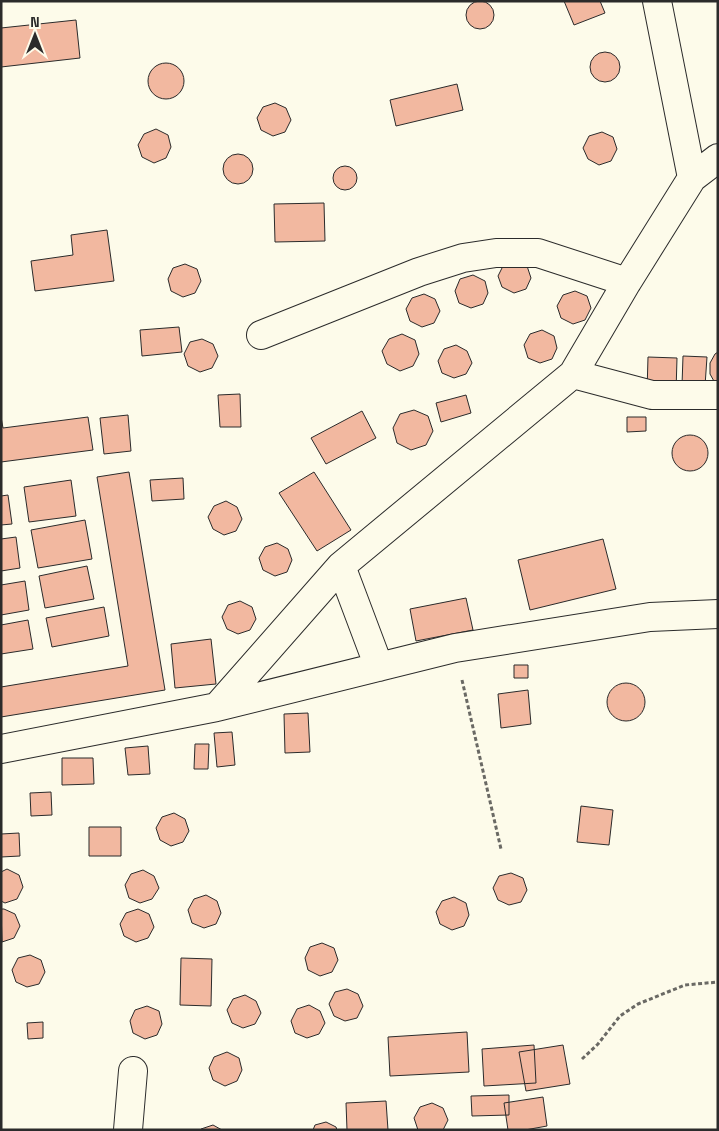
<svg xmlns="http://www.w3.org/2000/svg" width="719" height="1131" font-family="'Space Grotesk',sans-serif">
<rect width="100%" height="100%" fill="#fdfbea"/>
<path fill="#f2b8a0" stroke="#2b2b2b" d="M466 15a14 14 0 1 1 28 0a14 14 0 1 1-28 0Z
M564,1H600L605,13L574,25Z
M76,20L80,58L1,67V28Z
M590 67a15 15 0 1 1 30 0a15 15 0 1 1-30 0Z
M148 81a18 18 0 1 1 36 0a18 18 0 1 1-36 0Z
M457,84L463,110L396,126L390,100Z
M275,103L286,108L291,120L285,132L273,136L261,130L257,118L263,107Z
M156,129L168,135L171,147L166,158L154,163L142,157L138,145L144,134Z
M602,132L613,137L617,149L611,161L599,165L588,159L583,148L589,136Z
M223 169a15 15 0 1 1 30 0a15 15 0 1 1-30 0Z
M333 178a12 12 0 1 1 24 0a12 12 0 1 1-24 0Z
M324,203L325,241L275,242L274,204Z
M107,230L114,281L35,291L31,261L73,255L71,235Z
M185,264L197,269L201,281L195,293L183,297L171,291L168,279L173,268Z
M504,264L527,266L531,278L526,289L514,293L502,287L498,276Z
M473,275L485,281L488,293L483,304L471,308L459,303L455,291L460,279Z
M575,291L587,296L591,308L585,320L573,324L561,318L557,306L563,295Z
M424,294L435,299L440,311L434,323L422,327L410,321L406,309L412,298Z
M179,327L182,352L142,356L140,330Z
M542,330L554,336L557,348L552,359L540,363L528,358L524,345L530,334Z
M402,334L415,340L419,354L413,366L400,371L387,364L382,351L389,339Z
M202,339L213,344L218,356L212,368L200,372L188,366L184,354L190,342Z
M456,345L467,351L472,363L466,374L454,378L442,373L438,361L444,349Z
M718,352V385L715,383L710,374V363L715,354Z
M683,356L707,357L705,386L682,385Z
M648,357L677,358L676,392H647Z
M240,394L241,427H220L218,395Z
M466,395L471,413L441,422L436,403Z
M414,410L428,416L433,431L426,445L411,450L397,443L393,428L400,414Z
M362,411L376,438L326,464L311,438Z
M128,415L131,451L104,454L100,418Z
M1,417L3,428L88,417L93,450L1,462Z
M627,417H646V431L627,432Z
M672 453a18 18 0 1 1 36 0a18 18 0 1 1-36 0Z
M129,472L165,690L1,717V687L128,666L97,477Z
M314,472L351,530L317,551L279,493Z
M183,478L184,499L152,501L150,480Z
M71,480L76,516L29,522L24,487Z
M8,495L12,524L1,525V496Z
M226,501L237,507L242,519L236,531L224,535L213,529L208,517L214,506Z
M85,520L92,559L38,568L31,530Z
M16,537L20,568L1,571V539Z
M603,539L616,589L530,610L518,560Z
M277,543L288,549L292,560L287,572L275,576L263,570L259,558L265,547Z
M87,566L94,599L45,608L39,576Z
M25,581L29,610L1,615V585Z
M466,598L473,630L416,641L410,609Z
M240,601L252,607L256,619L250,630L238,634L227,629L222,617L228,605Z
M104,607L109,636L52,647L46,618Z
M28,620L33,649L1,654V625Z
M211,639L216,684L175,688L171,644Z
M514,665H528V678H514Z
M607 702a19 19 0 1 1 38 0a19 19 0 1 1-38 0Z
M528,690L531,724L501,728L498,694Z
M308,713L310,752L285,753L284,714Z
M232,732L235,765L217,767L214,733Z
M195,744H209L208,769H194Z
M148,746L150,774L128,775L125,748Z
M62,758H93L94,784L62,785Z
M51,792L52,815L31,816L30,793Z
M581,806L613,810L609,845L577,842Z
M174,813L185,819L189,831L183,842L171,846L160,840L156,828L162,817Z
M89,827H121V856H89Z
M19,833L20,856L1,857V834Z
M7,869L19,875L23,887L17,899L5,903L1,901V872Z
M143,870L154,876L159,888L152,899L140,903L129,898L125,885L131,874Z
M511,873L523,878L527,890L521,902L509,905L498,900L493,888L499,876Z
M206,895L217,901L221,913L216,924L204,928L192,923L188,910L194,899Z
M454,897L466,903L469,915L464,926L452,930L440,924L436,912L442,901Z
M1,909H4L15,914L20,926L14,938L2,942Z
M138,909L149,914L154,927L148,938L136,942L124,936L120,924L126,913Z
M322,943L334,948L338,960L332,972L320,976L308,970L305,958L310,947Z
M30,955L41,960L45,972L39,984L27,987L16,982L12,970L18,958Z
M181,958L212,959L211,1006L180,1005Z
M347,989L358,994L363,1006L357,1018L345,1021L334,1016L329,1004L335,992Z
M245,995L256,1001L261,1013L255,1024L243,1028L232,1023L227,1010L233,999Z
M309,1005L320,1011L325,1023L319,1034L307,1038L295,1033L291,1021L297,1009Z
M147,1006L159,1011L162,1024L157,1035L145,1039L133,1033L130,1021L135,1010Z
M43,1022V1038L28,1039L27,1023Z
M467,1032L469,1072L390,1076L388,1037Z
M534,1045L536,1083L484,1086L482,1049Z
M563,1045L570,1084L526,1091L519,1052Z
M227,1052L239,1058L242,1070L237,1081L225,1086L213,1080L209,1068L214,1057Z
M509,1095V1115L472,1116L471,1096Z
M543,1097L547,1126L525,1130H508L504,1103Z
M386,1101L388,1130H347L346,1103Z
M432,1103L443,1108L448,1120L443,1130H418L414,1118L420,1107Z
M326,1122L336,1127L337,1130H313L315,1125Z
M213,1125L222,1130H200L201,1129Z"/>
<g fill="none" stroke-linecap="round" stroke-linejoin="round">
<g stroke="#2b2b2b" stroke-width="30">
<path id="minor" d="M657,1L692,178
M261,335L419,272L463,258L496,253H538L627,282
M573,374L652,395H718
M341,566L379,667
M217,707L455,648L650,617L718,614
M1,749L217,707L341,566L573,374L627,282L692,178L718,158
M128,1130L133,1071"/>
</g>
<path stroke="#6a6964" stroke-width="3" stroke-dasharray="4 2.5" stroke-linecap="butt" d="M462,680L501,849
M582,1059L598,1044L620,1016L638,1004L685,985L718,982"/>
<use href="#minor" stroke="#fdfbea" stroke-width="28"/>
</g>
<rect width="719" height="1131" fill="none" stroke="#2b2b2b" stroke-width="5"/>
<g transform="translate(35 35)" stroke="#fdfbea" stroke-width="4" paint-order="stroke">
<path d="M0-4L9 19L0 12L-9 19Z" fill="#2b2b2b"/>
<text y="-8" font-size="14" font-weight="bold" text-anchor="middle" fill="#2b2b2b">N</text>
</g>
</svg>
